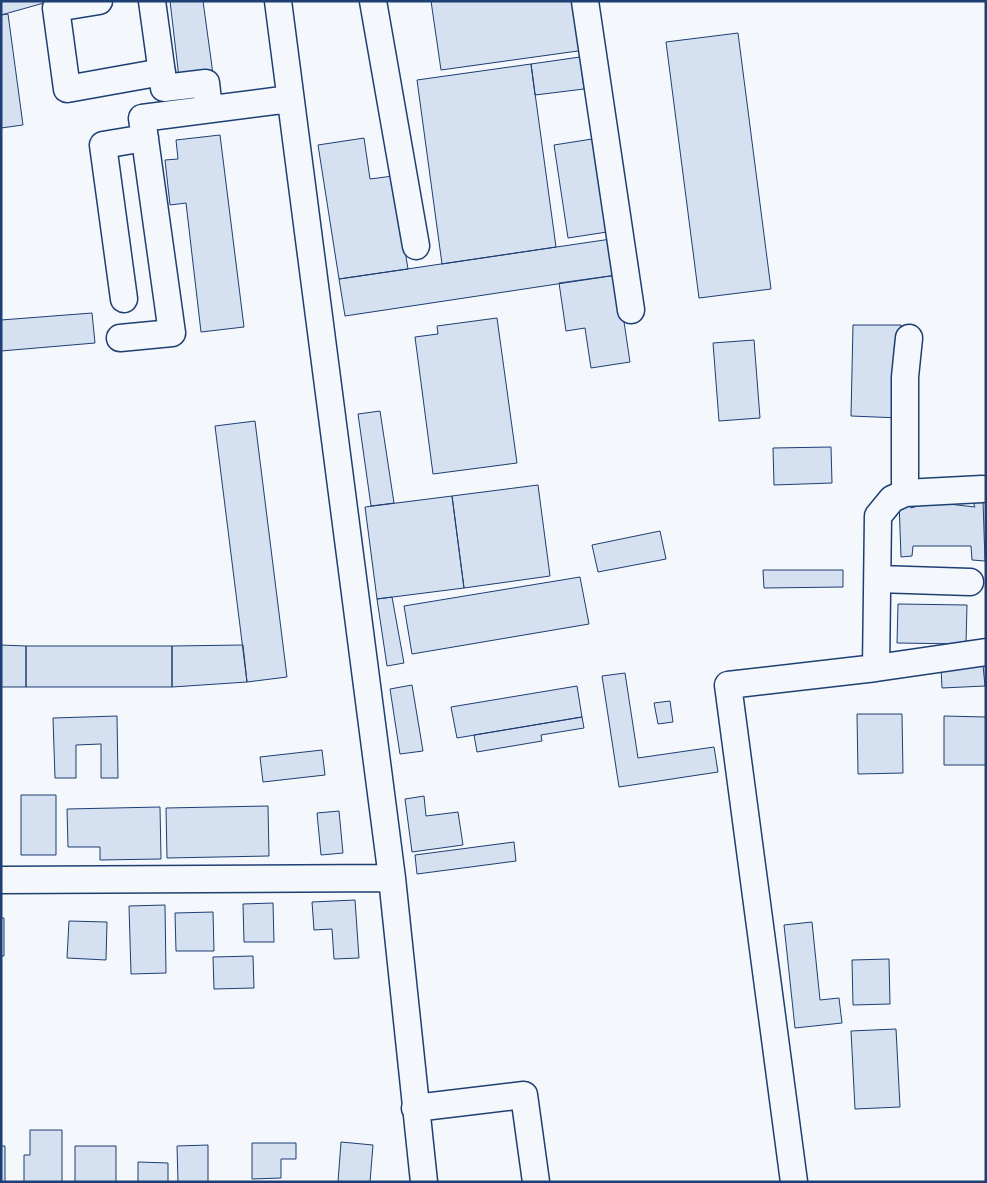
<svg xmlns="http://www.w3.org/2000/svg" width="987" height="1183" font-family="'DejaVu Sans',sans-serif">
<rect width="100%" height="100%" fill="#f4f7fb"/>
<path fill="#d5e0f0" stroke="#1d3f73" d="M1,1H44V3L1,15Z
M170,1H203L213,74L179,78Z
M431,1H578L585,50L441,70Z
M8,14L23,125L1,128V15Z
M738,33L771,289L699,298L666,42Z
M580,57L584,89L535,95L531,64Z
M531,64L556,247L442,264L417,80Z
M220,135L244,327L201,332L186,203L170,205L165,160L178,159L176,140Z
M364,138L370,179L393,176L408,269L339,279L318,145Z
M592,139L607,232L568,238L554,145Z
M611,239L617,275L345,316L339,279Z
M617,275L630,362L591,368L585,328L566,331L559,283Z
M92,313L95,343L1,351V320Z
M497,318L517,463L433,474L415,337L438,334L437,326Z
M853,325H901L900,418L851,416Z
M754,340L760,418L719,421L713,343Z
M380,411L394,503L371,506L358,414Z
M255,421L287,677L247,682L215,426Z
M831,447L832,483L774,485L773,448Z
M538,485L550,576L464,588L452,496Z
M452,496L464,588L377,599L365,507Z
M971,498L983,500L985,561L972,560L971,546H913L912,556L901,557L899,501L906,500L911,508L931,502L975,507Z
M660,531L666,559L598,572L592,545Z
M763,570H843V587L764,588Z
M580,577L589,624L412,654L404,606Z
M392,597L404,663L387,666L377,599Z
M898,604L967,605L966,644L897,643Z
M1,645L26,646V687H1Z
M243,645L247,682L172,687V646Z
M26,646H172V687H26Z
M983,665L985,686L942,688L941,668Z
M625,673L638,758L714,747L718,772L619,787L602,676Z
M412,685L423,751L400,754L390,689Z
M577,686L582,717L457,738L451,707Z
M670,701L673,722L658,724L654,703Z
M857,714H902L903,773L858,774Z
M117,716L118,778H101V744L76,745V778H55L53,718Z
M944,716L986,717V765H944Z
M582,717L584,728L541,735L542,741L477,752L474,735Z
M322,750L325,775L263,782L260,757Z
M21,795H56V855H21Z
M424,796L426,816L458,812L463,845L412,852L405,799Z
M268,806L269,856L167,858L166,808Z
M160,807L161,859L100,860V847H68L67,809Z
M339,811L343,853L321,855L317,813Z
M514,842L516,861L417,874L415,855Z
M355,900L359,958L334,959L332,929L314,930L312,902Z
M273,903L274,942H244L243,904Z
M165,905L166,973L131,974L129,906Z
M213,912L214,951H176L175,913Z
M1,918H4V956H1Z
M69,921L107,922L106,960L67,958Z
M812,922L820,1000L839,998L842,1023L795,1028L784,925Z
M253,956L254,988L214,989L213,957Z
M889,959L890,1004L853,1005L852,960Z
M896,1029L900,1107L855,1109L851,1031Z
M30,1130H62V1182H24V1155H30Z
M341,1142L373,1145L370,1182H338Z
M252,1143H296V1159H281V1178L252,1179Z
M208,1145V1182H178L177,1146Z
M1,1146H5V1182H1Z
M75,1146H116V1182H75Z
M138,1162L168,1163V1182H138Z"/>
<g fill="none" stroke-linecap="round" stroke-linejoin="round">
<g stroke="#1d3f73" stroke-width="29">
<path id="minor" d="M99,1L56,8L67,89L162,72
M152,1L164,88L206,83L209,109
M278,1L392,878L424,1182
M373,1L416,246
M585,1L631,310
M124,299L103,145L145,138
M120,338L172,333L142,118L290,99
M905,493V377L909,338
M878,579L970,582
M876,668L878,516L892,499L905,493L982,489
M1,880L392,878
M415,1108L524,1095L536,1182
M794,1182L728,685L876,668L986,652"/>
</g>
<use href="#minor" stroke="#f4f7fb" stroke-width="26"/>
</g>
<rect width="987" height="1183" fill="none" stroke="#1d3f73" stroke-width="5"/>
</svg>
